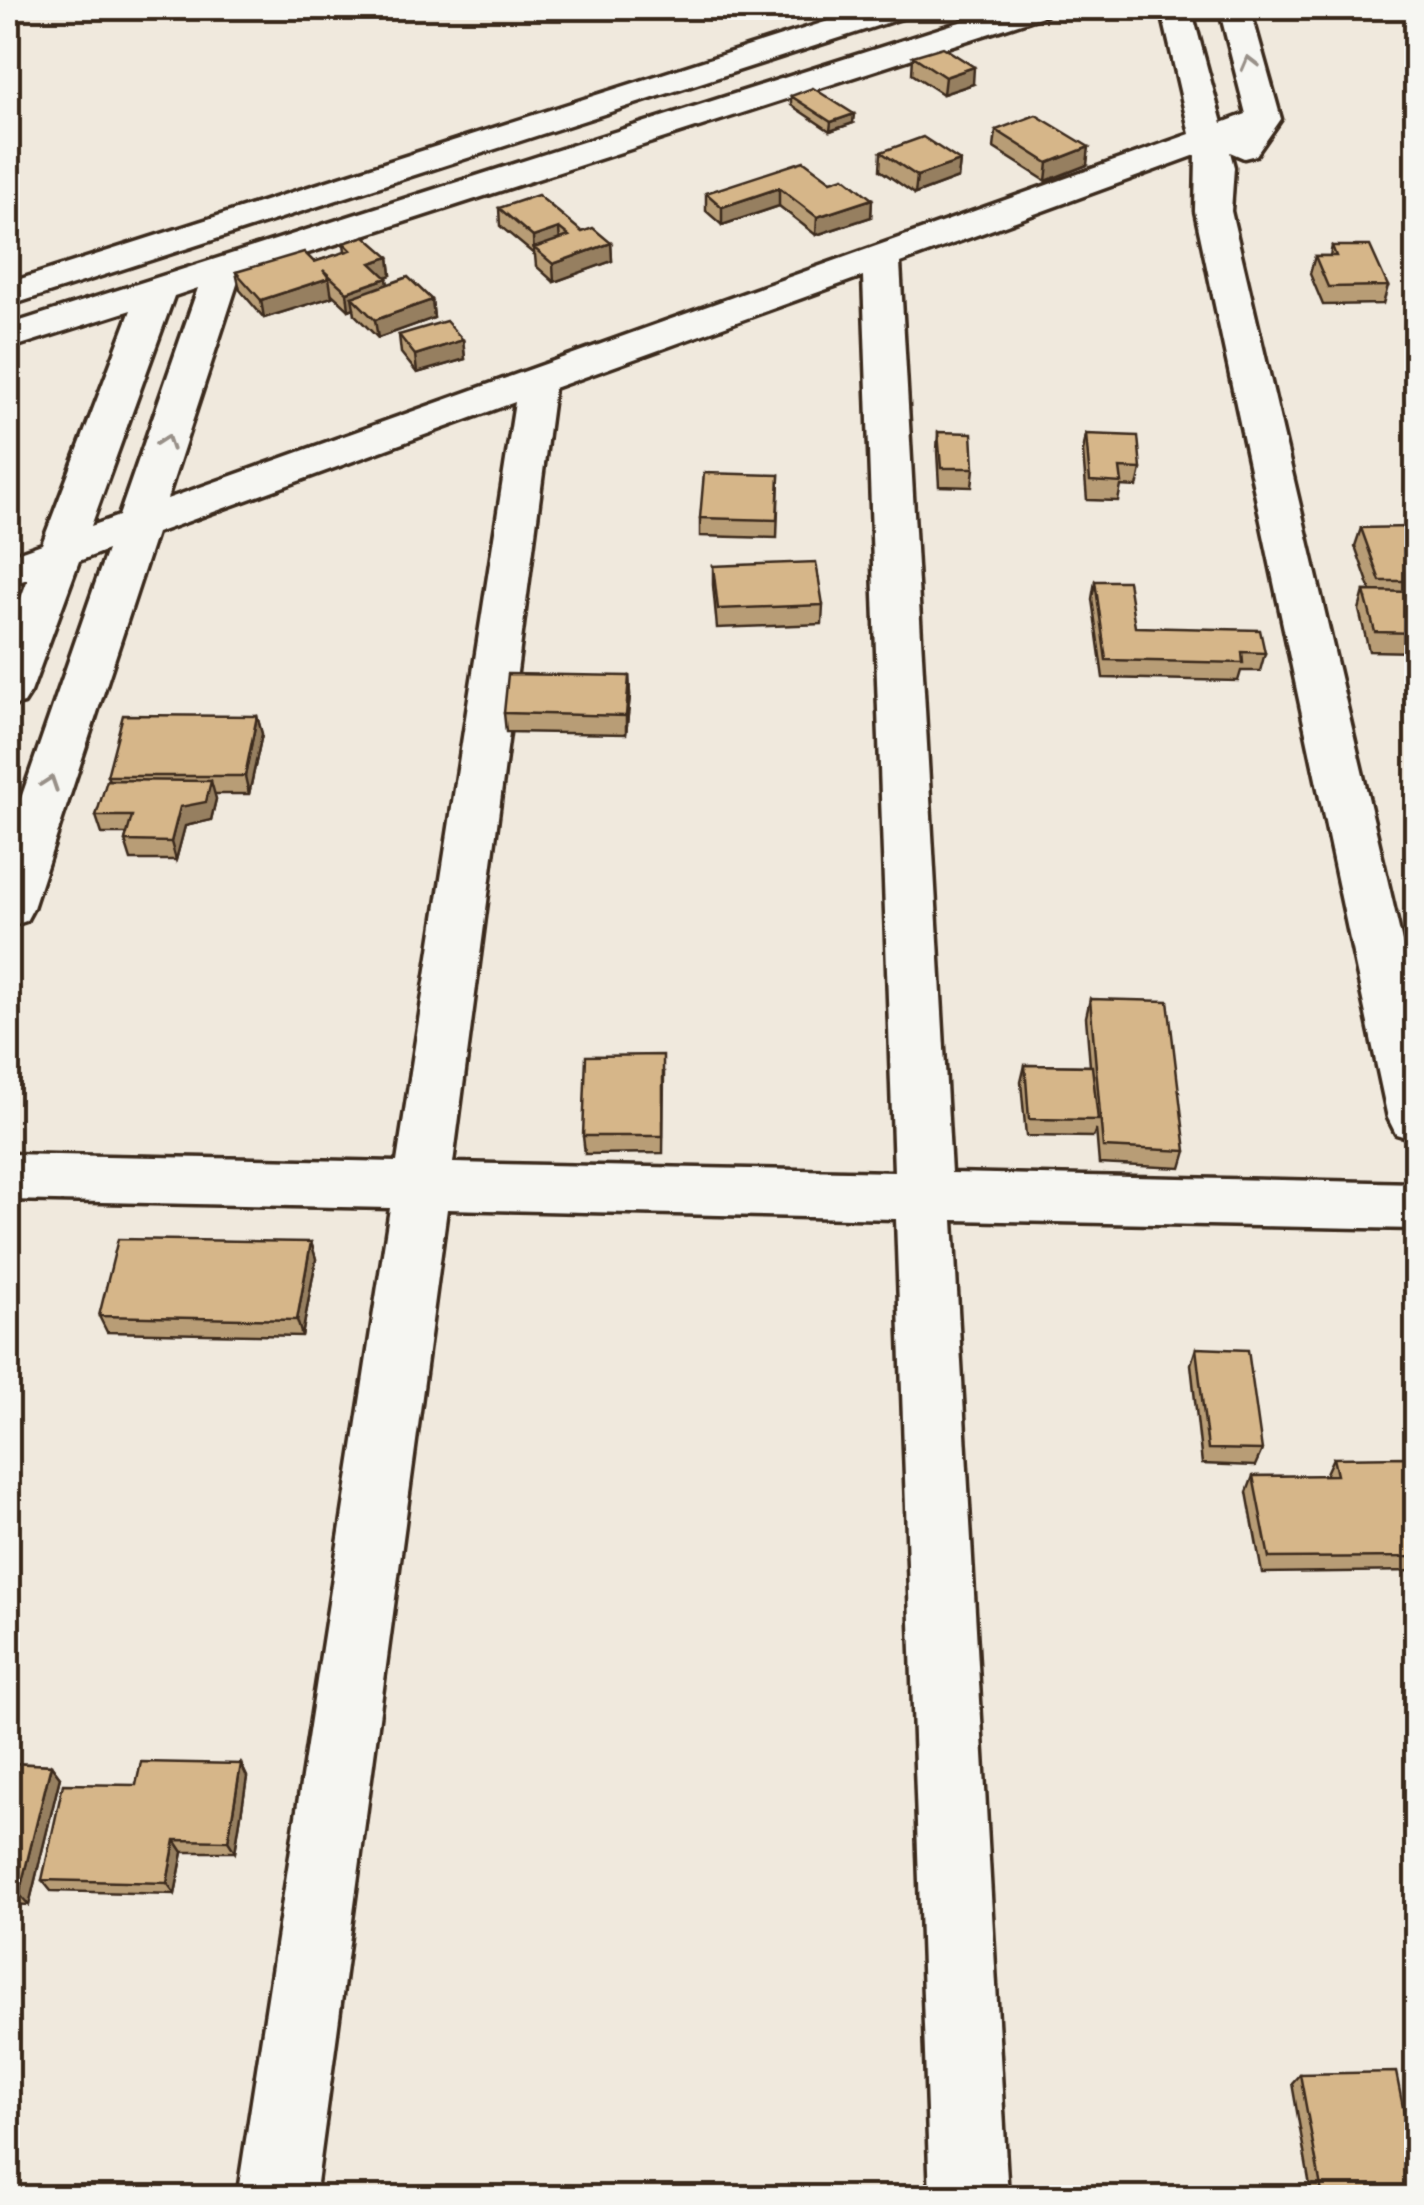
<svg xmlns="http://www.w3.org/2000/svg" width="1424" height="2205" font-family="Delius,sans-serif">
<rect width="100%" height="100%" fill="#f0e9dd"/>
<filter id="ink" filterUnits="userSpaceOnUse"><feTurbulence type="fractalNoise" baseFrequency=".01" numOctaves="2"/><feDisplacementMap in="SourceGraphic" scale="20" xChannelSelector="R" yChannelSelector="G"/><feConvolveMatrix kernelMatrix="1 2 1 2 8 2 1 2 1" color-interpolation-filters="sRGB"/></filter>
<g filter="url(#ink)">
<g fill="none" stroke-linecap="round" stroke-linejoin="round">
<g stroke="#3b2a1e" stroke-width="7">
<path id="minor" d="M869,8H916L911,15L8,306V283Z
M1004,8H1051L1046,15L240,275L167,499L1190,134L1161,8H1191L1222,123L1246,114L1219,8H1250L1281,119L1256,155L1244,158L1230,152L1234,167L1231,211L1416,1002V1140L1396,1134L1388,1118L1195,211L1196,155L900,263L951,1173L1416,1183V1229L953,1220L1008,2198H930L896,1219L447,1209L315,2198H237L390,1208L8,1200V1154L397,1162L515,402L156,533L33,908L26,921L8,927V836L107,550L79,561L31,692L24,703L8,707V633L28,579L8,585V556L42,544L131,310L8,349V325ZM863,276L894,1172L453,1163L554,388ZM198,288L119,516L91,526L174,296Z"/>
</g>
<use href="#minor" fill="#f6f6f2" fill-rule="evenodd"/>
</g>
<path fill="#b89d76" stroke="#3b2a1e" stroke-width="2.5" d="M913,56L973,84L943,94L912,74Z
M791,96L853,123L830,131L791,105Z
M996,130L1087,165L1046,181L994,148Z
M881,152L960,161L958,178L915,194L880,170Z
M831,181L872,199L871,217L816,235L779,206L722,225L706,211V193Z
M499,208L582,232L611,243L612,261L554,282L536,266L535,255L500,226Z
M344,243L389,257L391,275L386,277L388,284L432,300L434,318L378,338L355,315L354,308L349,310L331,293L332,297L264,318L240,290L236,272L314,262L345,252Z
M1332,246L1388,286L1383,304L1323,305L1310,274L1315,256H1330Z
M399,335L463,340L465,359L417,373L401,353Z
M938,432L974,468L972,487L939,486L937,451Z
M1086,434L1141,469L1137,487L1121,486L1118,501L1087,500L1083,452Z
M779,475L777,538L700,536V518Z
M1361,528L1416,546V652L1369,651L1359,610L1364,591H1371L1355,546Z
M713,566L823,605L822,624L717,628L713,585Z
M1095,581L1135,627L1265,653L1260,671H1241L1238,681L1103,678L1092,599Z
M629,676L630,695L626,734L506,732L504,713Z
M257,716L262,734L249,794H214L216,799L211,820L185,826L176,860H131L125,841L127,834H102L96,816L109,780L107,776Z
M1090,999L1186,1151L1181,1168L1099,1164L1096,1129L1093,1137L1026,1136L1021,1082L1025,1065L1090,1066L1086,1017Z
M664,1073L663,1153L585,1154L583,1136Z
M311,1242L316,1259L302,1336L107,1332L99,1316Z
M1196,1348L1262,1450L1255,1466L1202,1464L1191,1364Z
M1333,1458L1416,1505V1571L1262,1573L1247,1492L1253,1476H1326V1473Z
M8,1763L51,1765L60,1777L29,1905L8,1904Z
M241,1764L247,1777L235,1852H183L175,1894L51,1891L42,1880L136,1785Z
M1300,2074L1416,2198H1312L1292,2083Z"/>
<path fill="#967f60" stroke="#3b2a1e" stroke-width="2.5" d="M974,67L973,84L943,94L945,77Z
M854,114L853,123L830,131L831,122Z
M1089,147L1087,165L1046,181L1048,163Z
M960,161L958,178L915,194L917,176Z
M779,188V206L722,225V207Z
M872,199L871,217L816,235L817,217Z
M559,228L560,246L534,248V255L533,237Z
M611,243L612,261L554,282L553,264Z
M389,257L391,275L374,281L371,263Z
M329,278L332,297L264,318L261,300Z
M387,278L389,296L352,297L354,308L349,310L347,292Z
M432,300L434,318L378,338L375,320Z
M463,340L465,359L417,373L415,355Z
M629,676L630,695L626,734V716Z
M257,716L262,734L249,794L245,776Z
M211,781L216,799L211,820L185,826L176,860L171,842L180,807Z
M311,1242L316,1259L302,1336L297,1320Z
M241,1764L247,1777L235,1852L228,1841Z
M51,1765L60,1777L29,1905L19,1894Z
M175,1840L183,1852L175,1894L167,1883Z"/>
<path fill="#d6b689" stroke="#3b2a1e" stroke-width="2.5" d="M943,47L974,67L945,77L913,56Z
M813,88L854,114L831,122L791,96Z
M1036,115L1089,147L1048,163L996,130Z
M923,137L960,161L917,176L881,152Z
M804,161L831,181L844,177L872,199L817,217L779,188L722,207L706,193Z
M538,195L582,232L593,228L611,243L553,264L534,248L569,236L559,228L533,237L499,208Z
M365,236L389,257L371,263L387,278L347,292L323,270L329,278L261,300L236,272L304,252L314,262L351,250L344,243Z
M1332,246H1370L1388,286L1328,287L1315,256H1336Z
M408,277L432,300L375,320L352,297Z
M446,321L463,340L415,355L399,335Z
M938,432L972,433L974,468H941Z
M1086,434L1138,436L1141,469L1120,468L1122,483L1090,481Z
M704,473L779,475L777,520L700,518Z
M1409,527L1416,546V581H1380L1361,528Z
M816,562L823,605L718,609L713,566Z
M1095,581H1128L1135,627L1260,630L1265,653L1242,652L1243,663L1106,660Z
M1364,591L1416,592V633L1375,632Z
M508,674L629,676L626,716L504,713Z
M123,715L257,716L245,776H107Z
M107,780L211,781L206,802L180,807L171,842L125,841L132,816H96Z
M1090,999L1168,1001L1186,1151L1103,1147Z
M663,1055V1136H583L586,1056Z
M1025,1065L1092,1066L1098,1120L1029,1119Z
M118,1239L311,1242L297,1320L99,1316Z
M1196,1348L1248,1350L1262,1450L1208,1449Z
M1405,1457L1416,1505V1557L1269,1558L1253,1476L1337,1475L1333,1458Z
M141,1762L241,1764L228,1841L175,1840L167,1883L42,1880L63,1784L136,1785Z
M8,1763L51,1765L19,1894L8,1893Z
M1396,2072L1416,2173V2198H1323L1300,2074Z"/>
<defs><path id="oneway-chevron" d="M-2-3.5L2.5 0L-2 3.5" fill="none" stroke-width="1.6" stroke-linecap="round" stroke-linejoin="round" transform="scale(2.5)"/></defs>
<g stroke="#989088">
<use href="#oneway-chevron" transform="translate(1249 63) rotate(-105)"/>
<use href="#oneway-chevron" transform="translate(166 442) rotate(-71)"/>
<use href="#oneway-chevron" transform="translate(50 783) rotate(-71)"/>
</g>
</g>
<rect width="1424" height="2205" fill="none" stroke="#f6f6f2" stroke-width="40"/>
<rect x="20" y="20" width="1384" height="2165" fill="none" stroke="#3b2a1e" stroke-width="4" filter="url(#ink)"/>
</svg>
